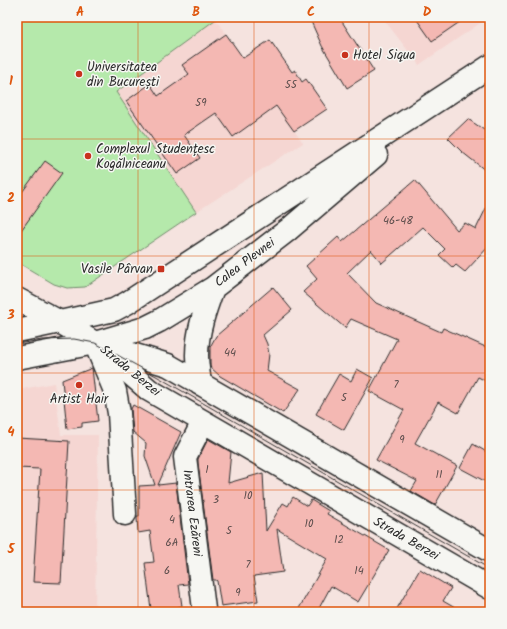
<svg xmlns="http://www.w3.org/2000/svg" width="507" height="629" font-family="Kalam,sans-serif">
<rect width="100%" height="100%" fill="#f5e3df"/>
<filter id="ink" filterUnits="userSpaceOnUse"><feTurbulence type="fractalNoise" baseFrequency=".025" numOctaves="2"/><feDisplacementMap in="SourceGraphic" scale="8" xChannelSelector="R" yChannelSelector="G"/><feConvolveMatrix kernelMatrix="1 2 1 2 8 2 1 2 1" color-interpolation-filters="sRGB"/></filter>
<g filter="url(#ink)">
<path fill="#f5d6d2" d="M17,17H219L216,20L303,143L196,212L85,287H65L55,284Z
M382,17H489L419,65Z
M54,383L61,435H98L95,612H17V390Z"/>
<path fill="#b5e9ab" stroke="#708a6b" d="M17,17H219L116,92L196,212L85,287L67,288L54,284L17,262Z"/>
<path fill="#f4b8b3" stroke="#2b2b2b" d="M309,17H339L374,71L347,88L322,46Z
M415,17H467L432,41Z
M226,34L243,58L270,40L292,72L295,70L302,82L306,79L327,109L294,131L276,106L233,137L216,113L184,135L200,158L177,174L126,101L150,84L158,96L189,74L182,65Z
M468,119L490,134V174L462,152L448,138Z
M45,161L62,173L17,236V199Z
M415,180L457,230L465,223L476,229L490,200V245L465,272L456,265L453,268L439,255L445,249L423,227L382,263L371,250L347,273L376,303L441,332L443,328L490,349V383L478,377L458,413L438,402L415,443L457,466L435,505L411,491L417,481L376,460L404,410L369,391L397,339L351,319L345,328L303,292L317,279L306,266L338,237L342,242Z
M273,287L292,310L263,335L267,344L269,354L267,371L300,389L283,413L220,376L210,367V347L216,336Z
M92,368L98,421L82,423V427L67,429L62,380Z
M357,369L373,378L344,430L316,414L339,374L351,381Z
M133,405L181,432L158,485L176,483L188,584L179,585L182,606L178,607V611L152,612L151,609L145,563L154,562L150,531L138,533L137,518V516H139V486L155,485L145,456L146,443L133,432L131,409Z
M17,438L69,441L61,583L33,582L40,469L17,468Z
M208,439L231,452L228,483L263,473L266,531L283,503L288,506L293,497L307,506L311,500L329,511L327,514L389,550L358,602L331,586L317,612H297L327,559L277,529L283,572L254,576L258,601L221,606L217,581L216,580H213L198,463V459Z
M473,444L490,454V484L460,468Z
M420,569L451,588L443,601L462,612H395Z"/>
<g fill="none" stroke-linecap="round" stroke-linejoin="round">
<g stroke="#2b2b2b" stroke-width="25">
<path id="minor" d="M17,331L60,322
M17,358L95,343L115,391L119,413L125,514
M203,422L185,457L204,609"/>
</g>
<g stroke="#2b2b2b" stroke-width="25">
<path id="major" d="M17,299L60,322L95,343L149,390L490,588
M60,322L114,310L127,303L490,66
M95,343L145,328L159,321L213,288L288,230L376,155
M102,345L168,365L490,551
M200,384C199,374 197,365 197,355C197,332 205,310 213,288"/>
</g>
<use href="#minor" stroke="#f6f6f2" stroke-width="22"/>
<use href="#major" stroke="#f6f6f2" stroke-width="22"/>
<path stroke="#2b2b2b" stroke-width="1" d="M17,344L42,340L74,339L95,343L158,377L490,569"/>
</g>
</g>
<path fill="none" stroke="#df570e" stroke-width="1" stroke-opacity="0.55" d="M138,17V612M254,17V612M369,17V612M17,139H490M17,256H490M17,373H490M17,490H490"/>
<g fill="#c8321e" stroke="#f6f6f2" stroke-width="1.5">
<circle cx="345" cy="55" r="4"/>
<circle cx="79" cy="74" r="4"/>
<circle cx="88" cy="156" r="4"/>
<rect x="157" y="265" width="8" height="8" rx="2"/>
<circle cx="79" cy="385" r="4"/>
</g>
<g text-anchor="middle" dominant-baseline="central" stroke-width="3" stroke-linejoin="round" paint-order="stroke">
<g font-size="11" fill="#5d4e4d">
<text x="291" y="85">55</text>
<text x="201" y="103">59</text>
<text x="398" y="221">46-48</text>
<text x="230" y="353">44</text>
<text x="396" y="385">7</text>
<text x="344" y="398">5</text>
<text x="402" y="440">9</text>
<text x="207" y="470">1</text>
<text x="439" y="475">11</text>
<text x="248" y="496">10</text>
<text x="216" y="500">3</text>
<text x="172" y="520">4</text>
<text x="309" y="524">10</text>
<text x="229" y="531">5</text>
<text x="339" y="540">12</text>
<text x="172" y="543">6A</text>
<text x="248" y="565">7</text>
<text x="167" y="571">6</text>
<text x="359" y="571">14</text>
<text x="238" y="593">9</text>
</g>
<g font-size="13" fill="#2b2b2b" stroke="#f6f6f2" text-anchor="start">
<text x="353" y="55">Hotel Siqua</text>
<text x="87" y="67">Universitatea<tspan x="87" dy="15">din București</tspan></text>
<text x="96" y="149">Complexul Studențesc<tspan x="96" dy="15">Kogălniceanu</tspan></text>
<text x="153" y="269" text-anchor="end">Vasile Pârvan</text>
<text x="79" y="399" text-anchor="middle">Artist Hair</text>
</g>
<g font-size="13" fill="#2b2b2b" stroke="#f6f6f2">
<text transform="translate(245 263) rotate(-37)">Calea Plevnei</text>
<text transform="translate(130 371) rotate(39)">Strada Berzei</text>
<text transform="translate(192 513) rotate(83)">Intrarea Ezăreni</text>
<text transform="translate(406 539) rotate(30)">Strada Berzei</text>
</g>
</g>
<rect width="507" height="629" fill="none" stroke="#f6f6f2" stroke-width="44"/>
<rect x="22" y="22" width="463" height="585" fill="none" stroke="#df570e" stroke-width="1.5"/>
<g font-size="13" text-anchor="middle" font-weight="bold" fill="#df570e">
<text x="80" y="16">A</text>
<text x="196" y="16">B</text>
<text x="311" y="16">C</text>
<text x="427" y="16">D</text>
<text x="11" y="85">1</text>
<text x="11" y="202">2</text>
<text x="11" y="319">3</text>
<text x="11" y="436">4</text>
<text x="11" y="553">5</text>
</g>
</svg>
